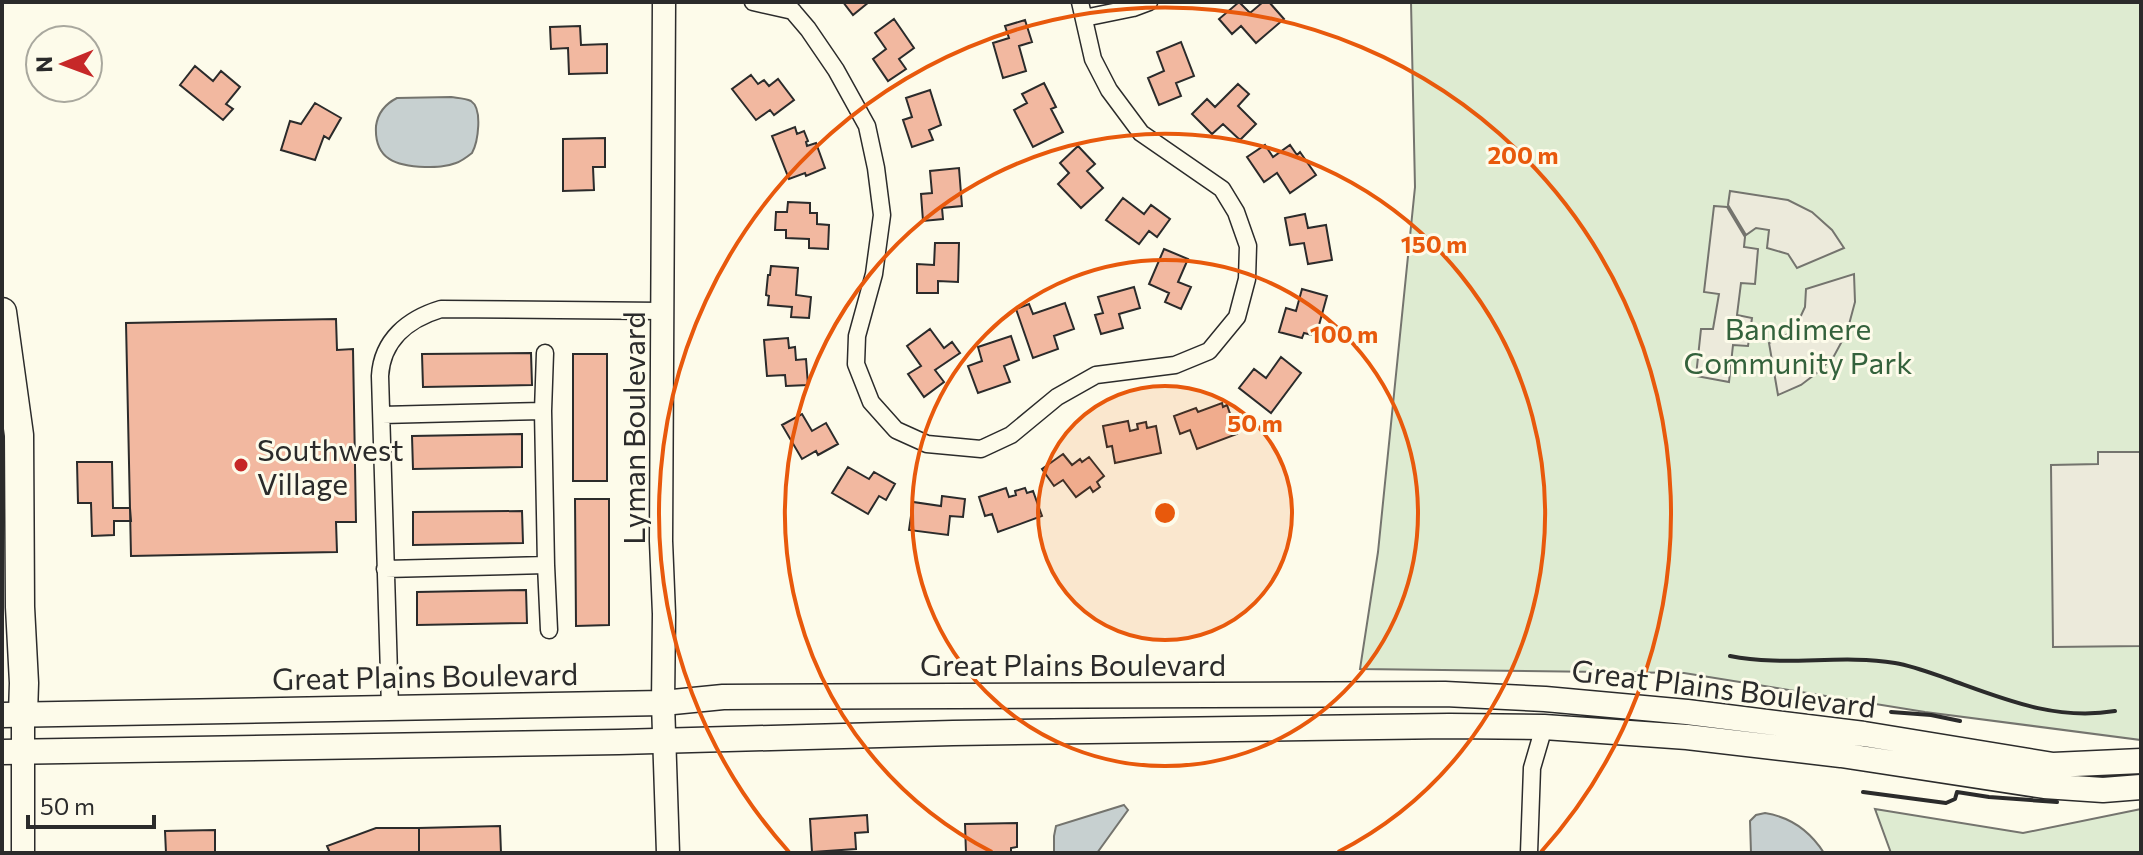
<svg xmlns="http://www.w3.org/2000/svg" width="2143" height="855" font-family="Commissioner,sans-serif">
<rect width="100%" height="100%" fill="#fdfbea"/>
<path fill="#deebd1" stroke="#74746e" stroke-width="2" d="M1411,2H2141V740L1925,712L1684,673L1360,669L1378,552L1415,187Z
M1875,809L2023,833L2141,809V853H1891Z"/>
<path fill="#eceadb" stroke="#74746e" stroke-width="2" d="M1730,191L1788,200L1812,212L1832,230L1844,248L1797,268L1788,254L1767,248L1769,230L1756,228L1746,235L1728,205Z
M1714,206L1727,207L1745,237L1744,247L1758,249L1755,284L1741,283L1737,315L1752,318L1748,346L1733,345L1729,382L1696,376L1701,329H1713L1719,294L1704,292Z
M1854,274L1855,302L1847,332L1834,356L1818,372L1801,385L1778,395L1769,343L1788,334L1798,322L1805,307L1806,289Z
M2098,452H2141V646L2053,647L2051,465L2098,464Z"/>
<path fill="#c7d0d0" stroke="#74746e" stroke-width="2" d="M451,97C457,98 465,98 471,101C483,109 478,142 472,153C467,157 462,161 456,163C446,167 436,167 425,167C397,166 374,160 376,126C378,112 385,104 397,98Z
M1124,805L1128,810L1097,853H1054V836L1056,826Z
M1765,813C1790,817 1810,831 1824,853H1751L1750,821L1756,815Z"/>
<path fill="#f2b8a0" stroke="#2b2b2b" stroke-width="2" d="M843,2H869L853,15Z
M1239,2L1250,13L1263,2H1269L1284,19L1256,43L1241,26L1232,34L1219,19Z
M894,19L914,48L899,59L906,69L888,81L873,59L886,49L875,33Z
M1025,20L1032,42L1019,46L1026,71L1003,78L993,43L1009,38L1005,26Z
M580,26L581,45L607,44V73L569,74L568,48L551,49L550,27Z
M1181,42L1194,76L1176,83L1181,96L1159,105L1148,78L1164,71L1157,52Z
M195,66L213,81L221,71L240,87L226,104L233,109L223,120L180,85Z
M751,75L758,84L764,80L769,86L778,79L794,100L774,115L770,110L756,120L732,89Z
M1044,83L1056,107L1051,109L1063,132L1033,147L1014,110L1027,103L1022,94Z
M1238,84L1249,94L1238,106L1256,124L1240,140L1223,124L1212,134L1192,114L1207,99L1215,107Z
M930,90L941,125L929,130L933,140L912,147L903,120L912,117L906,98Z
M315,103L341,118L329,139L324,136L315,160L281,150L290,121L301,124Z
M795,127L797,134L804,131L808,141L806,142L807,146L816,143L825,168L806,176L805,173L789,179L772,136Z
M605,138V167H593L594,190L563,191V139Z
M1265,145L1273,157L1290,145L1297,155L1300,152L1316,175L1290,193L1277,173L1264,182L1247,157Z
M1078,146L1095,164L1087,171L1103,188L1081,208L1058,184L1069,173L1060,163Z
M959,168L962,206L942,208L943,219L923,221L921,194L932,193L930,171Z
M1123,198L1144,214L1151,205L1170,219L1157,237L1149,231L1139,244L1106,220Z
M788,202L810,203V213H817V224L829,225L828,249L809,248V239L786,238V230H775L776,212H787Z
M1305,214L1308,228L1326,225L1332,260L1308,264L1304,243L1290,245L1285,218Z
M935,243H959L958,282L938,281V293H917V264L934,265Z
M1164,249L1188,259L1178,282L1191,287L1181,309L1165,302L1169,293L1149,284Z
M771,266L798,268L796,295L811,297L809,318L791,317L792,307L768,305L769,296L766,295L768,275H770Z
M1134,287L1140,308L1119,314L1123,328L1101,334L1095,315L1103,313L1098,297Z
M1302,289L1327,296L1316,336L1304,333L1302,338L1279,332L1286,308L1296,311Z
M1065,303L1074,329L1054,336L1058,349L1033,358L1016,309L1029,304L1033,314Z
M336,319L337,350L353,349L356,522H336L337,552L131,556L126,323Z
M930,329L944,348L952,342L960,353L935,370L944,382L924,397L908,374L921,366L907,346Z
M1011,336L1019,360L1004,366L1010,382L978,393L968,366L982,361L978,347Z
M788,338L789,348L795,347L796,360L806,359L808,385L786,386L785,375L767,376L764,340Z
M531,353L532,385L423,387L422,354Z
M573,354H607V481H573Z
M1281,357L1301,373L1271,413L1239,388L1254,369L1266,378Z
M1222,403L1223,407L1227,405L1237,434L1197,449L1190,430L1180,434L1174,416L1196,408L1198,412Z
M802,414L812,431L826,423L838,444L818,455L816,451L802,459L782,425Z
M1128,421L1130,431L1138,429L1137,424L1146,422L1147,428L1156,426L1161,453L1115,463L1112,446L1107,447L1103,426Z
M522,434V467L413,469L412,436Z
M1063,454L1072,465L1080,459L1082,462L1089,457L1104,476L1097,482L1100,487L1093,492L1090,487L1076,497L1063,480L1054,486L1042,469Z
M77,462H112L113,508H130L131,521H114V535L92,536L91,503H78Z
M848,467L869,479L874,472L895,484L886,500L879,496L868,514L832,493Z
M1006,488L1009,497L1016,495L1015,491L1025,488L1027,493L1033,491L1042,516L998,532L992,514L985,516L979,497Z
M942,496L965,499L963,517L950,516L948,535L909,530L913,502L941,506Z
M575,499H609V625L576,626Z
M522,511L523,543L413,545V512Z
M526,590L527,623L417,625V592Z
M867,815L868,832L855,833L856,849L812,852L810,819Z
M1017,823V847L1011,848V853H966L965,824Z
M500,826L501,853H419V828Z
M376,828H419V853H330L327,846Z
M215,830V853H166L165,831Z"/>
<g fill="none" stroke-linecap="round" stroke-linejoin="round">
<g stroke="#2b2b2b" stroke-width="19">
<path id="street" d="M753,2L793,11
M785,2L808,29L836,70L867,126L876,168L882,215L874,274L857,336L856,364L871,402L896,430L927,444L981,449L1011,435L1057,397L1096,375L1175,365L1209,351L1237,317L1247,279L1248,246L1236,212L1222,189L1141,133L1109,90L1093,59L1080,2
M1084,18L1133,8L1149,2
M543,411L545,353
M382,415L543,411L546,565L385,569
M546,565L549,630
M390,707L380,376C382,340 408,319 441,309L662,311
M1529,853L1532,768L1544,727"/>
</g>
<g stroke="#2b2b2b" stroke-width="25">
<path id="secondary" d="M664,2L661,541L664,614L663,703L668,853
M23,853V714"/>
</g>
<g stroke="#2b2b2b" stroke-width="27">
<path id="primary" d="M2,715L663,703L723,697L1445,694L1545,699L1687,712L1864,734L2053,765L2141,761
M2,752L619,742L953,733L1449,726L1544,727L1687,737L1841,755L2044,786L2103,790L2141,787"/>
</g>
<g stroke="#2b2b2b" stroke-width="31">
<path id="highway" d="M2,312L19,435L20,607L24,683L23,714"/>
</g>
<use href="#street" stroke="#fdfbea" stroke-width="16"/>
<use href="#secondary" stroke="#fdfbea" stroke-width="22"/>
<use href="#primary" stroke="#fdfbea" stroke-width="24"/>
<use href="#highway" stroke="#fdfbea" stroke-width="28"/>
<path stroke="#2b2b2b" stroke-width="4" d="M1730,656C1784,667 1840,654 1895,663C1913,666 1931,673 1948,679C2004,699 2055,721 2115,711
M1891,712L1931,715L1960,721
M1863,792L1946,803L1955,799L1957,792L1989,797L2057,802"/>
</g>
<circle cx="1165" cy="513" r="127" fill="#e8590c" fill-opacity=".12"/>
<g fill="none" stroke="#e8590c" stroke-width="4">
<circle cx="1165" cy="513" r="127"/>
<circle cx="1165" cy="513" r="253"/>
<path d="M992 852A380 380 0 1 1 1338 852"/>
<path d="M789 852A506 506 0 1 1 1541 852"/>
</g>
<circle fill="#c62828" stroke="#fdfbea" stroke-width="3" cx="241" cy="465" r="8"/>
<g text-anchor="middle" dominant-baseline="central" stroke-width="6" stroke-linejoin="round" paint-order="stroke">
<g font-size="30" fill="#34623c" stroke="#fdfbea">
<text x="1798" y="327">Bandimere<tspan x="1798" dy="34">Community Park</tspan></text>
</g>
<g font-size="30" fill="#2b2b2b" stroke="#fdfbea">
<text transform="translate(632 428) rotate(-90)">Lyman Boulevard</text>
<text x="1073" y="663">Great Plains Boulevard</text>
<text transform="translate(425 675) rotate(-1)">Great Plains Boulevard</text>
<text transform="translate(1724 687) rotate(7)">Great Plains Boulevard</text>
</g>
<g font-size="30" fill="#2b2b2b" stroke="#fdfbea" text-anchor="start">
<text x="257" y="448">Southwest<tspan x="257" dy="34">Village</tspan></text>
</g>
</g>
<circle cx="1165" cy="513" r="12" fill="#e8590c" stroke="#fdfbea" stroke-width="4"/>
<g font-size="24" text-anchor="middle" font-weight="bold" fill="#e8590c" stroke="#fdfbea" stroke-width="6" stroke-linejoin="round" paint-order="stroke">
<text x="1523" y="164">200 m</text>
<text x="1434" y="253">150 m</text>
<text x="1344" y="343">100 m</text>
<text x="1255" y="432">50 m</text>
</g>
<rect width="2143" height="855" fill="none" stroke="#2b2b2b" stroke-width="8"/>
<g transform="translate(64 64) rotate(269)"><circle r="38" fill="#fdfbea" stroke="#a9a89e" stroke-width="2"/>
<path d="M0-6L14 30L0 20L-14 30Z" fill="#c62828"/>
<text y="-12" font-size="22" font-weight="bold" text-anchor="middle" fill="#2b2b2b">N</text>
</g>
<path d="M28 815v12h126v-12" fill="none" stroke="#2b2b2b" stroke-width="4"/>
<text x="40" y="815" font-size="24" fill="#2b2b2b" stroke="#fdfbea" stroke-width="6" paint-order="stroke">50 m</text>
</svg>
